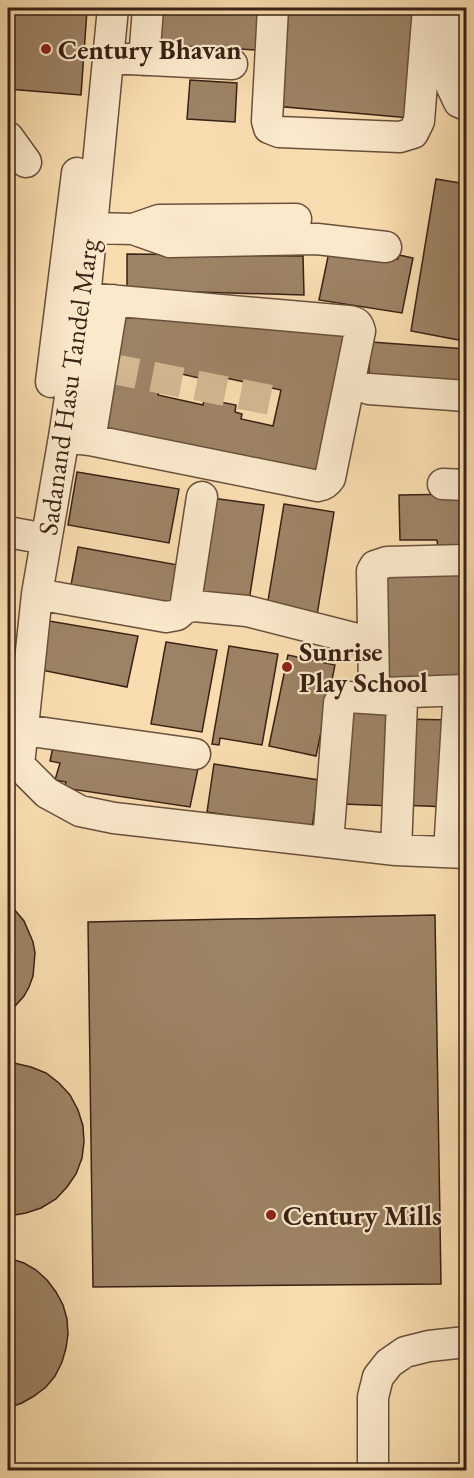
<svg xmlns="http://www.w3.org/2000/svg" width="474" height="1478" font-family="'EB Garamond',serif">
<rect width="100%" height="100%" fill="#f9ddb0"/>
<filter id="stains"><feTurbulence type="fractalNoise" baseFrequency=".00333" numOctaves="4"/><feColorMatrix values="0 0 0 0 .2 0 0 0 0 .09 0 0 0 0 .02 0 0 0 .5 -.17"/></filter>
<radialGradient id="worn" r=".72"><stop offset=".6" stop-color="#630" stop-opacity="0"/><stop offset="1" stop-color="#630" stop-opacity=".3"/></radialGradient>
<path fill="#9d8365" stroke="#392114" stroke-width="1.5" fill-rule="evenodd" d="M8,8H57L87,10L81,95L8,89Z
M153,8H258L257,50L239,49V53L181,48L182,42L157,41Z
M282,8H419L410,118L274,106Z
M190,80L237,83L235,122L187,119Z
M436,179L466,184V297L459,340L411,331Z
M8,212L12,232L8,298Z
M330,247L398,259L399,255L413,258L402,313L319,300Z
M127,254L303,256L304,295L127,290Z
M124,306L349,330L320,480L98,437ZM164,370L208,380L203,405L158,395ZM226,378L281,390L273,426L241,419L242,414L235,412L236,405L220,402Z
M371,342L466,349V392L368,385Z
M77,472L179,489L169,543L68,525Z
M466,494V547L438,548L437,540H400L399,495Z
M212,498L264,505L249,601L193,592Z
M284,504L334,512L317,615L267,607Z
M78,547L178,565L169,614L69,596Z
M466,567V684L389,688L384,592L387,591L386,571Z
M49,621L138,636L127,687L41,670Z
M166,642L217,650L202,732L151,724Z
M229,646L278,654L262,745L220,738L219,745L212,744Z
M288,655L335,665L316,756L269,746Z
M348,701L398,703L393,806L343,804Z
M403,719L451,720L448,807L400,805Z
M55,738L200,759L190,807L64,788L66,782L55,780L60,763L50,761Z
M214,764L319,780L312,828L207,812Z
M8,902L24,921L33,942L35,953L33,976L29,987L24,996L8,1014Z
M435,915L441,1284L93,1287L88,922Z
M14,1063L31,1067L46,1073L59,1083L70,1095L78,1110L83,1126L84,1142L82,1158L76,1174L67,1187L56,1199L41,1208L26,1213L9,1216L8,1215V1064Z
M8,1258L24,1263L36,1270L47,1280L56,1292L63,1305L67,1319L68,1334L66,1348L62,1362L55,1376L46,1387L34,1396L22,1403L8,1408Z"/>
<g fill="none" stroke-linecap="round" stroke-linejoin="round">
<path stroke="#d3b791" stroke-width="30" stroke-dasharray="30 15" stroke-linecap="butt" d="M108,368L276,401"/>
<g stroke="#69503b" stroke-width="33">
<path id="minor" d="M273,8L267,121L269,128L279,132L400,137L413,133L419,121L428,8
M454,8L451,85L459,102L466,105
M108,58L232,64
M144,60L148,8
M8,137L26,162
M92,228L133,229L170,242L317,239L386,247
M133,229L159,220L296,219
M51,382L77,173
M369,389L466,396
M64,437L90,440L318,486C324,485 327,483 330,478L360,331C358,323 356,322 348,321L85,298
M90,440L113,300
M443,484L466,485
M8,532L46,539
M466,560L387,562L375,566L372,571L374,688L378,692L383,693L466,690
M37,594L166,617L177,615L185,608L194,606L247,611L373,643
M185,608L202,497
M24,730L195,754
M19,765L37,594L64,437L85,298L113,8
M19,765L47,793L80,811L114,818L396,850L466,853
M328,842L339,703L342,699L348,697L395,700
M396,850L402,701
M449,852L458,705
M373,1470V1397L378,1377L389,1363L405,1352L429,1346L466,1342"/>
</g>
<use href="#minor" stroke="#fbe9cc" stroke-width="30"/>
</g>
<g fill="#8f2418" stroke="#fbe9cc" stroke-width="2">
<circle cx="46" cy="49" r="6"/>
<circle cx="287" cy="667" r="6"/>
<circle cx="271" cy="1215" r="6"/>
</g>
<g text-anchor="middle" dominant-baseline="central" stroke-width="4.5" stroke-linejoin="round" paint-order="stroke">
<g font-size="27" font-weight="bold" fill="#392114" stroke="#fbe9cc" text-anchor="start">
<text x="58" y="49">Century Bhavan</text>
<text x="299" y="651">Sunrise<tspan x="299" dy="31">Play School</tspan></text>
<text x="283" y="1215">Century Mills</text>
</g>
<g font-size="27" fill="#392114" stroke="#fbe9cc">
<text transform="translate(68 387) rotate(-82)">Sadanand Hasu Tandel Marg</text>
</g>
</g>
<rect width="474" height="1478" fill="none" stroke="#f9ddb0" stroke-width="30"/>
<rect x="9" y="9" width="456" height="1460" fill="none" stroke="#392114" stroke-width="3"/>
<rect x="15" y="15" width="444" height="1448" fill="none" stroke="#392114" stroke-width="1.5"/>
<rect width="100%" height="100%" filter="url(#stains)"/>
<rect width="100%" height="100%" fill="url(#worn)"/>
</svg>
